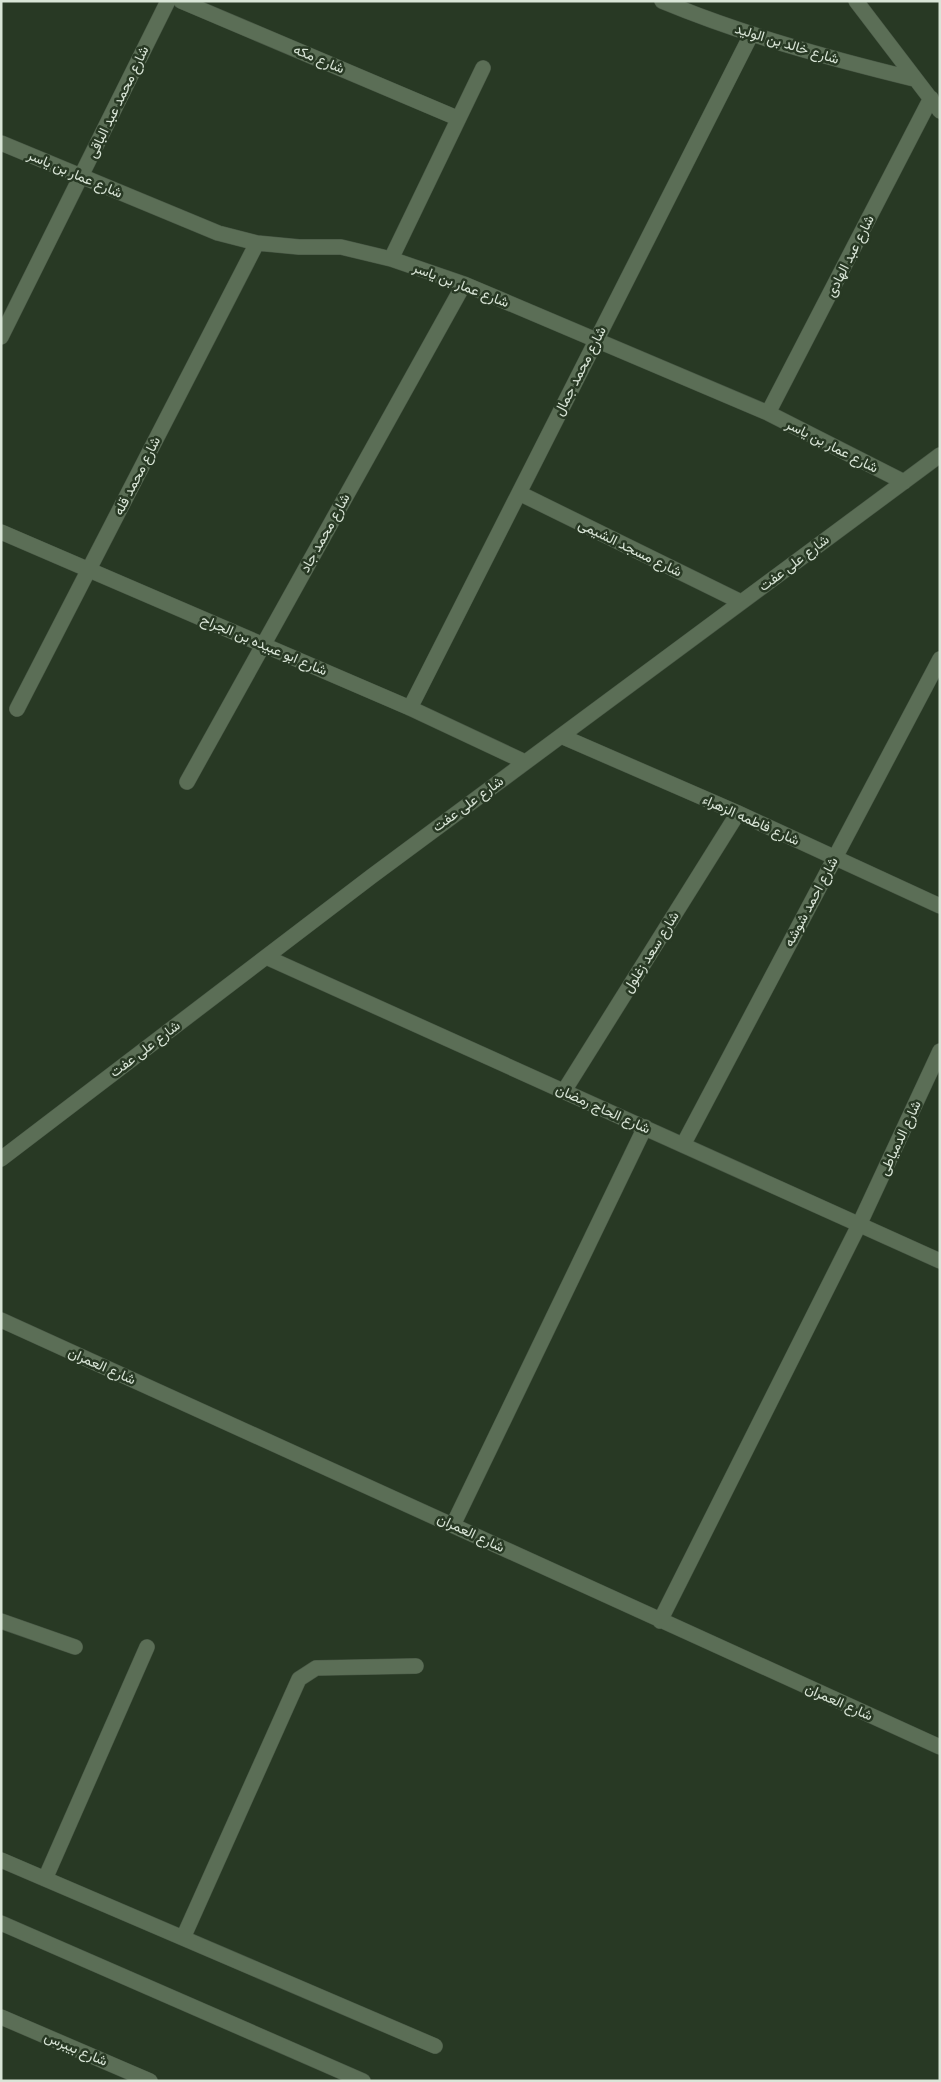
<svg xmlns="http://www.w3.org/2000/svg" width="941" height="2082" font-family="'Varela Round',Vazirmatn,sans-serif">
<rect width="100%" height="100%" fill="#283924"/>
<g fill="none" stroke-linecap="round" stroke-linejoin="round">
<g stroke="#485745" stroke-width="16">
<path id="lane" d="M1,1621L75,1647
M1,1860L435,2046
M45,1879L147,1647
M1,1923L363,2081
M183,1938L299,1679L316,1668L416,1666"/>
</g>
<g stroke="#485745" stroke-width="16">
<path id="street" d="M181,1L457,118
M662,1C744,35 828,58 914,79
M856,1L940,111
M1,143L218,233L257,243L299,247H341L391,259L464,284L768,413L904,482
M391,259L483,68
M1,337L168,1
M768,413L931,98
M519,493L741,602
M1,532L410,708L525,762
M410,708L751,35
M17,709L257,243
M561,736L738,813L940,906
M187,782L464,284
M266,957L940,1261
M564,1091L738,813
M683,1145L940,659
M1,1159L372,876L940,455
M1,1320L940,1747
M453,1525L645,1127
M660,1621L859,1225L940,1051
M1,2017L150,2081"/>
</g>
<use href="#lane" stroke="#5b6e56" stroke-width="15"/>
<use href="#street" stroke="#5b6e56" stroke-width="15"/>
</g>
<g text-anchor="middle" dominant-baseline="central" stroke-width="5" stroke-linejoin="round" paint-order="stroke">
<g font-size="14" fill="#d9e5d7" stroke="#283924">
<text transform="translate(787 44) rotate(17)">شارع خالد بن الوليد</text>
<text transform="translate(319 59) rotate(23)">شارع مكه</text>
<text transform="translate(118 102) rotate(-64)">شارع محمد عبد الباقى</text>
<text transform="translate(75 174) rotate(23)">شارع عمار بن ياسر</text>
<text transform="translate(850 256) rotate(-63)">شارع عبد الهادى</text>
<text transform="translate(461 285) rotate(21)">شارع عمار بن ياسر</text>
<text transform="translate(580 371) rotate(-63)">شارع محمد جمال</text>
<text transform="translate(832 446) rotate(27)">شارع عمار بن ياسر</text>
<text transform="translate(137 476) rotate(-63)">شارع محمد قله</text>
<text transform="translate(325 533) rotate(-61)">شارع محمد جاد</text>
<text transform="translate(630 548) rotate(26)">شارع مسجد الشيمى</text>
<text transform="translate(794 563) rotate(-37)">شارع على عفت</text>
<text transform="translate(264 645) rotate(23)">شارع ابو عبيده بن الجراح</text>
<text transform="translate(468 804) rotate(-36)">شارع على عفت</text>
<text transform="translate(751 820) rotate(24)">شارع فاطمه الزهراء</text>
<text transform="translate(811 902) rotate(-62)">شارع احمد شوشه</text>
<text transform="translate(651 952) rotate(-58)">شارع سعد زغلول</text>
<text transform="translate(145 1049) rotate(-37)">شارع على عفت</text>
<text transform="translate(603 1109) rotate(24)">شارع الحاج رمضان</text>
<text transform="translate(900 1138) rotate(-65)">شارع الدمياطى</text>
<text transform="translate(102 1366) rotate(24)">شارع العمران</text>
<text transform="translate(471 1533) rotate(25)">شارع العمران</text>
<text transform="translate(839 1702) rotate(24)">شارع العمران</text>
<text transform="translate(76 2049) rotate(23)">شارع بيبرس</text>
</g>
</g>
<rect width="941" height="2082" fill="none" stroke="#d9e5d7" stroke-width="5"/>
</svg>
